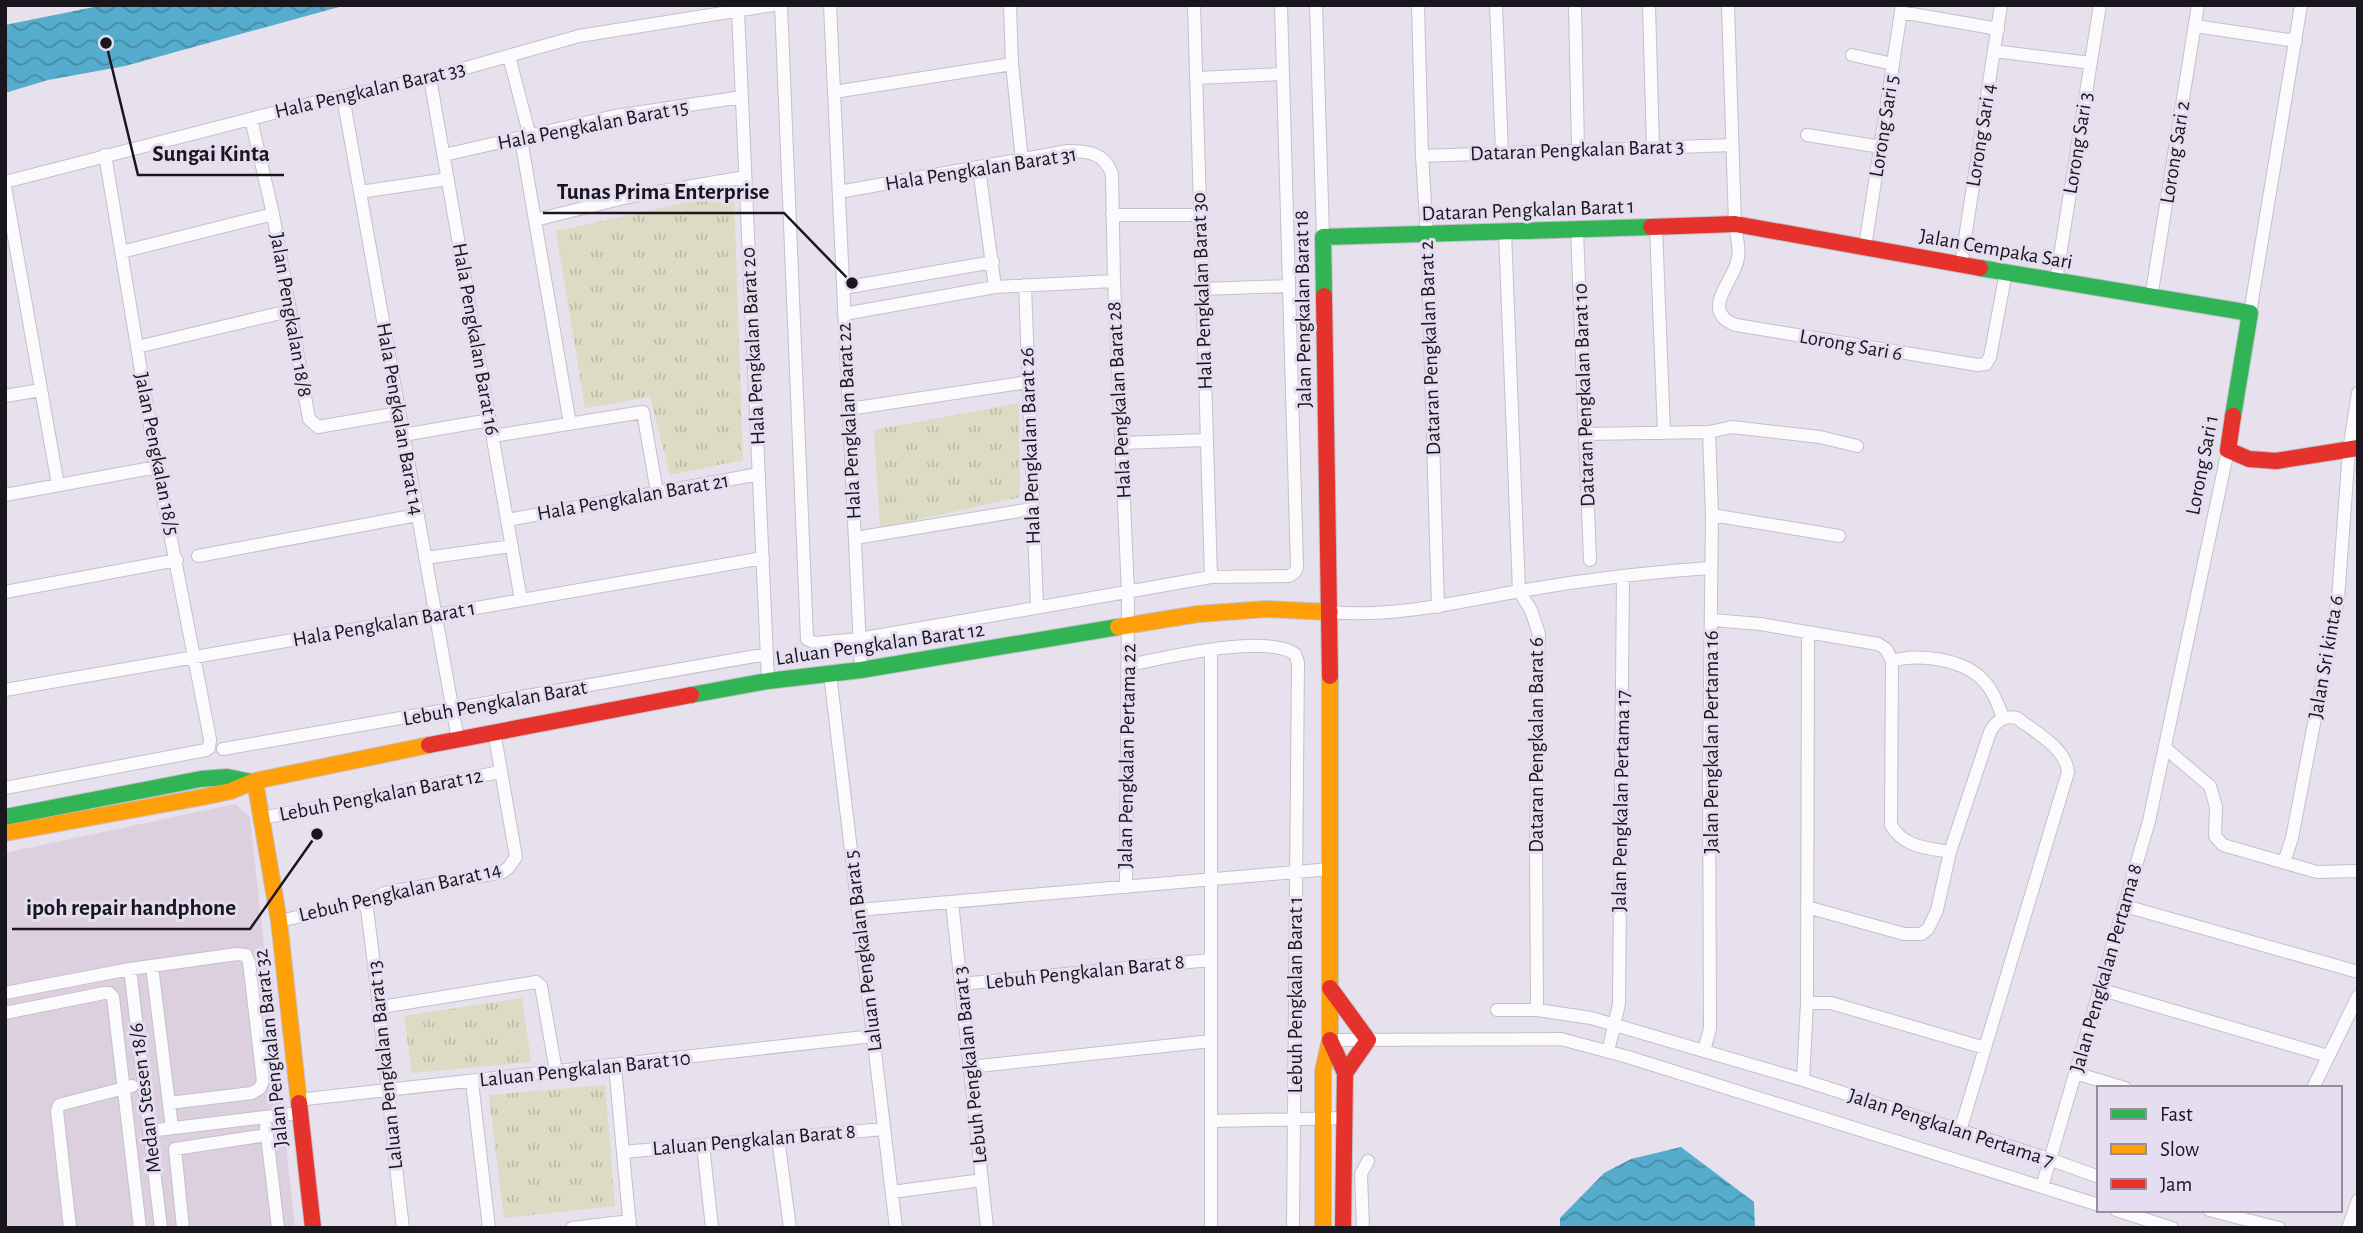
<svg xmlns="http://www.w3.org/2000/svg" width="2363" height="1233" font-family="'Alegreya Sans',sans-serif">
<defs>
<pattern id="park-tufts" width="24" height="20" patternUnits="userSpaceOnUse" patternTransform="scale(1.75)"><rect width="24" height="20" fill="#dbdcc3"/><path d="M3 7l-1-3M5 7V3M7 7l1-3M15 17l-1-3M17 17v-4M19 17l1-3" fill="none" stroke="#bbbca7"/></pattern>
<pattern id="water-waves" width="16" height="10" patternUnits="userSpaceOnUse" patternTransform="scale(1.75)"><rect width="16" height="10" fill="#56accc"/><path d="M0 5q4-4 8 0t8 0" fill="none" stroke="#468ba5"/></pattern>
</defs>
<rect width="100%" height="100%" fill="#e6e1ec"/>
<path fill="#dcd0de" d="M235,804L250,818L295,1228H5V853Z"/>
<path fill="url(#park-tufts)" d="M734,192L743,460L670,475L650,397L585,408L556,231Z
M1019,403L1020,497L880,528L874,430Z
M522,998L531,1062L412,1073L404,1016Z
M605,1085L615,1206L504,1218L489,1095Z"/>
<path fill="url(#water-waves)" d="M104,5H346L125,66L48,80L5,93V25Z
M1681,1147L1754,1202L1755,1228H1560V1218L1604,1173L1631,1159Z"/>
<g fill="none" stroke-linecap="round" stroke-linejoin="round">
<g stroke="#c4c0c8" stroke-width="14">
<path id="street" d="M781,5L807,639L815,643L859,639L1211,577L1289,576L1295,572L1297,567L1281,5
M830,5L861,670
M1010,5L1012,64L1022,161
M1194,5L1211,577
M1316,5L1323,237
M1418,5L1422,156L1427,235L1438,607
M1496,5L1502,152
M1575,5L1578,149
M1649,5L1653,147
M1728,5L1735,224C1736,234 1740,248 1738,258C1735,281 1698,311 1736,325L1978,365L1986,364L1990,357L2006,272
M738,11L768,681
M1901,12L1998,29
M2195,26L2296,41
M1994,51L2091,63
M1852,55L1893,64
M509,56L530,137
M430,78L521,600
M1197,78L1282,74
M834,92L1012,64
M343,97L458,740
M251,119L273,214L309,419L318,427L399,413
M1807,135L1881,147
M521,139L570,424
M444,155L615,116L742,97
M1422,156L1732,145
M979,169L995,287
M5,182L320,101L430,78L579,36L773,5
M5,186L58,485
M360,192L448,179
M839,192L1068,151C1089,151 1104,153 1112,174L1114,281L1128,592L1126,887
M1112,215H1199
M535,220L628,197L745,177
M1656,227L1664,433
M1577,230L1590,560
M1505,232L1519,591L1531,610L1539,634L1536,843L1537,1010
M1865,247L1902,5
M121,252L273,214
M1961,264L2001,5
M2056,281L2100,5
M1025,285L1037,607
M843,288L993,262
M1202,289L1289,286
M2151,298L2198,5
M2250,313L2301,5
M844,314L995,287L1114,281
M137,347L289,311
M5,396L41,390
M849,409L1028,382
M1585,434L1709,432L1732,427L1820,437L1857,446
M403,435L490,420
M493,436L643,412L657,492
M1122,443L1207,440
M5,495L157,467
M1712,515L1839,536
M507,520L759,474
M855,538L1032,509
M198,556L417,515
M425,558L512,546
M5,592L177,560
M1330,612C1393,618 1457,602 1520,591C1583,580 1646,572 1710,568
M1712,620L1760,624L1878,644L1886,649L1892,661L1891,825C1903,847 1927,848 1950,852
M1211,650V1228
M1892,661C1918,653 1962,659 1982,679C1993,690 1998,704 2003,718
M1128,665C1165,658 1265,633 1295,654L1298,663L1293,1228
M830,674L896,1228
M5,690L763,558
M2165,748L2210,786L2216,807L2215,836L2223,845L2317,872L2358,871
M223,749L767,654
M5,788L206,750L209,748L210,739L157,467L105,155
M262,818L500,772
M2284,862L2292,838L2338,599L2349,450L2358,393
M366,902C381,1010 390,1119 403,1228
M952,902L987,1228
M2125,906L2358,972
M1807,907L1904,934H1921L1928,929L1937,910L1950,852L1990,732C1996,721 2004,715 2017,718C2035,732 2066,748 2068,772L1960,1131
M858,910L1330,869
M279,921L366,902L385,893L503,872L509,867L516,857L494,731
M152,966L172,1128
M130,969L161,1228
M961,984L1210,960
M2099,989L2328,1056
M5,993L130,969L237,954L246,955L249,962L263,1081L260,1088L252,1093L169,1103
M1807,1003H1831L1985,1048
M381,1007L536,982L541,986L556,1071
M1497,1010H1537L1591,1018L1803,1080L2049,1159L2099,1177
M5,1013L104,993H109L113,997L140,1228
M1330,1040L1561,1039L1628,1057L2099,1205
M1704,1051L1710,1028L1709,771L1712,515L1709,432
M1608,1052L1619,1004L1623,576
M615,1066L630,1228
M970,1067L1211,1041
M2075,1073L2125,1088
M1803,1080L1807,1003L1808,632
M472,1082L489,1228
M2313,1088L2358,996
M297,1100L873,1036
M1211,1121L1344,1118
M266,1127L278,1228
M149,1131L299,1113
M778,1138L790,1228
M703,1145L712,1228
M623,1152L884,1129
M2042,1187L2149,821L2228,450
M892,1192L982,1180
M2116,1210L2172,1228
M2209,1210L2279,1228
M70,1228L57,1111L59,1105L132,1086
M183,1228L175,1149L267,1135
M572,1228L630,1221
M1363,1228L1361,1174L1368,1161
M2348,1228L2358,1200"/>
</g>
<g stroke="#c4c0c8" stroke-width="18">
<path id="fast" d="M1980,268L2250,313L2233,416
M1324,296L1323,237L1651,227
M691,695L768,681L861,670L1118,627
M5,817L201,779L227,777L252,782"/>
</g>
<g stroke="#c4c0c8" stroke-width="18">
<path id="slow" d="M1118,627L1198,614L1267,609L1330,612
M255,781L279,921L299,1103
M5,833L203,797L231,791L255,781L429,745
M1323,1228V1071L1330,1040V676"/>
</g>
<g stroke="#c4c0c8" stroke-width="18">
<path id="jam" d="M1651,227L1735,224L1980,268
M1324,296L1330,676
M2233,416L2228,450L2249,459L2276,461L2358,448
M429,745L691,695
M1330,988L1368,1040L1345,1073
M1330,1040L1345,1073L1343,1228
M299,1103L313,1228"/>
</g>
<use href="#street" stroke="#fbfafc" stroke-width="12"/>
<use href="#fast" stroke="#30b455" stroke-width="16"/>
<use href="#slow" stroke="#ff9f0a" stroke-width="16"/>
<use href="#jam" stroke="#e5322d" stroke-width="16"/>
</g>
<g text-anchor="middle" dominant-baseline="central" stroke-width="6" stroke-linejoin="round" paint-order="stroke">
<g font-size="21" fill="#19161d" stroke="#e5ddf0">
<text transform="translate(370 90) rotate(-13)">Hala Pengkalan Barat 33</text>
<text transform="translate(593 125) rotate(-11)">Hala Pengkalan Barat 15</text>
<text transform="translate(1884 126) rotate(-81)">Lorong Sari 5</text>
<text transform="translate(1981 135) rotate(-81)">Lorong Sari 4</text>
<text transform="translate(2078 143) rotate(-81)">Lorong Sari 3</text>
<text transform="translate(1577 150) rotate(-2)">Dataran Pengkalan Barat 3</text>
<text transform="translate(2175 152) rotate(-81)">Lorong Sari 2</text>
<text transform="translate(981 169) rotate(-9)">Hala Pengkalan Barat 31</text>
<text transform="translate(1528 210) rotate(-2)">Dataran Pengkalan Barat 1</text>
<text transform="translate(1996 249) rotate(10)">Jalan Cempaka Sari</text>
<text transform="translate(1202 291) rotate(-92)">Hala Pengkalan Barat 30</text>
<text transform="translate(1303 309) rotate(-91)">Jalan Pengkalan Barat 18</text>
<text transform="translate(291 315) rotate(80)">Jalan Pengkalan 18/8</text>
<text transform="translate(476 339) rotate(80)">Hala Pengkalan Barat 16</text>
<text transform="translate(1851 345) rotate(10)">Lorong Sari 6</text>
<text transform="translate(753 346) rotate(-93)">Hala Pengkalan Barat 20</text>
<text transform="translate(1430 348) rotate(-92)">Dataran Pengkalan Barat 2</text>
<text transform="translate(1584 395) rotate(-92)">Dataran Pengkalan Barat 10</text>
<text transform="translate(1119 400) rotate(-93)">Hala Pengkalan Barat 28</text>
<text transform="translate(400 419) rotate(80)">Hala Pengkalan Barat 14</text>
<text transform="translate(849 421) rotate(-93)">Hala Pengkalan Barat 22</text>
<text transform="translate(1030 446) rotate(-92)">Hala Pengkalan Barat 26</text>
<text transform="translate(157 454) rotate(79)">Jalan Pengkalan 18/5</text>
<text transform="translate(2202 465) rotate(-79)">Lorong Sari 1</text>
<text transform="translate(633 497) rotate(-10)">Hala Pengkalan Barat 21</text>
<text transform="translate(384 624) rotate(-10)">Hala Pengkalan Barat 1</text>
<text transform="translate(880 644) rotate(-8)">Laluan Pengkalan Barat 12</text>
<text transform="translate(2326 657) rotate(-80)">Jalan Sri kinta 6</text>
<text transform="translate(495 703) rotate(-10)">Lebuh Pengkalan Barat</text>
<text transform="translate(1711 742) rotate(-90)">Jalan Pengkalan Pertama 16</text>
<text transform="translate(1536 745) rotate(-90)">Dataran Pengkalan Barat 6</text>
<text transform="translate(1127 756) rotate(-89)">Jalan Pengkalan Pertama 22</text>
<text transform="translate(381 795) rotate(-11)">Lebuh Pengkalan Barat 12</text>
<text transform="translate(1621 801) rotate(-89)">Jalan Pengkalan Pertama 17</text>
<text transform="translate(400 892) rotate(-13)">Lebuh Pengkalan Barat 14</text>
<text transform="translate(863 951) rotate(-97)">Laluan Pengkalan Barat 5</text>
<text transform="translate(2106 968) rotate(-74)">Jalan Pengkalan Pertama 8</text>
<text transform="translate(1085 972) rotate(-6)">Lebuh Pengkalan Barat 8</text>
<text transform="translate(1295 995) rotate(-90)">Lebuh Pengkalan Barat 1</text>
<text transform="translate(271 1048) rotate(-96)">Jalan Pengkalan Barat 32</text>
<text transform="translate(385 1065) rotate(-96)">Laluan Pengkalan Barat 13</text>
<text transform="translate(970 1065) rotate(-96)">Lebuh Pengkalan Barat 3</text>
<text transform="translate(585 1069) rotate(-6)">Laluan Pengkalan Barat 10</text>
<text transform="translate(145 1098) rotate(-97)">Medan Stesen 18/6</text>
<text transform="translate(1951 1128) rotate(18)">Jalan Pengkalan Pertama 7</text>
<text transform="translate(754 1140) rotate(-5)">Laluan Pengkalan Barat 8</text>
</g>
</g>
<path fill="none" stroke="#19161d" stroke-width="2.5" d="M106 43L138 175H284M852 283L784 213H543M317 834L250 929H12"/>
<g fill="#19161d" stroke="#e5ddf0" stroke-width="2.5">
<circle cx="106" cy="43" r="7"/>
<circle cx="852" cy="283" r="7"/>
<circle cx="317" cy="834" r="7"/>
</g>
<g font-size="23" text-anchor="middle" font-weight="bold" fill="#19161d" stroke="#e5ddf0" stroke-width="6" stroke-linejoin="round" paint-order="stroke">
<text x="211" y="161">Sungai Kinta</text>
<text x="663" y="199">Tunas Prima Enterprise</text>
<text x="131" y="915">ipoh repair handphone</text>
</g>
<rect width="2363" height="1233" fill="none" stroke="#19161d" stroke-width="14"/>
<rect x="2097" y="1086" width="245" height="126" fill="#e5ddf0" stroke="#938d9c" stroke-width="2"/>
<rect x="2111" y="1109" width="35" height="10" fill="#30b455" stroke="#938d9c" stroke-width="2"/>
<text x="2160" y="1121" font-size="21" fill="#19161d">Fast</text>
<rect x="2111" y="1144" width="35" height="10" fill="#ff9f0a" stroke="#938d9c" stroke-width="2"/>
<text x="2160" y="1156" font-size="21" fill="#19161d">Slow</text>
<rect x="2111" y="1179" width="35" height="10" fill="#e5322d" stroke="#938d9c" stroke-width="2"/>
<text x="2160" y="1191" font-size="21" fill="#19161d">Jam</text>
</svg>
